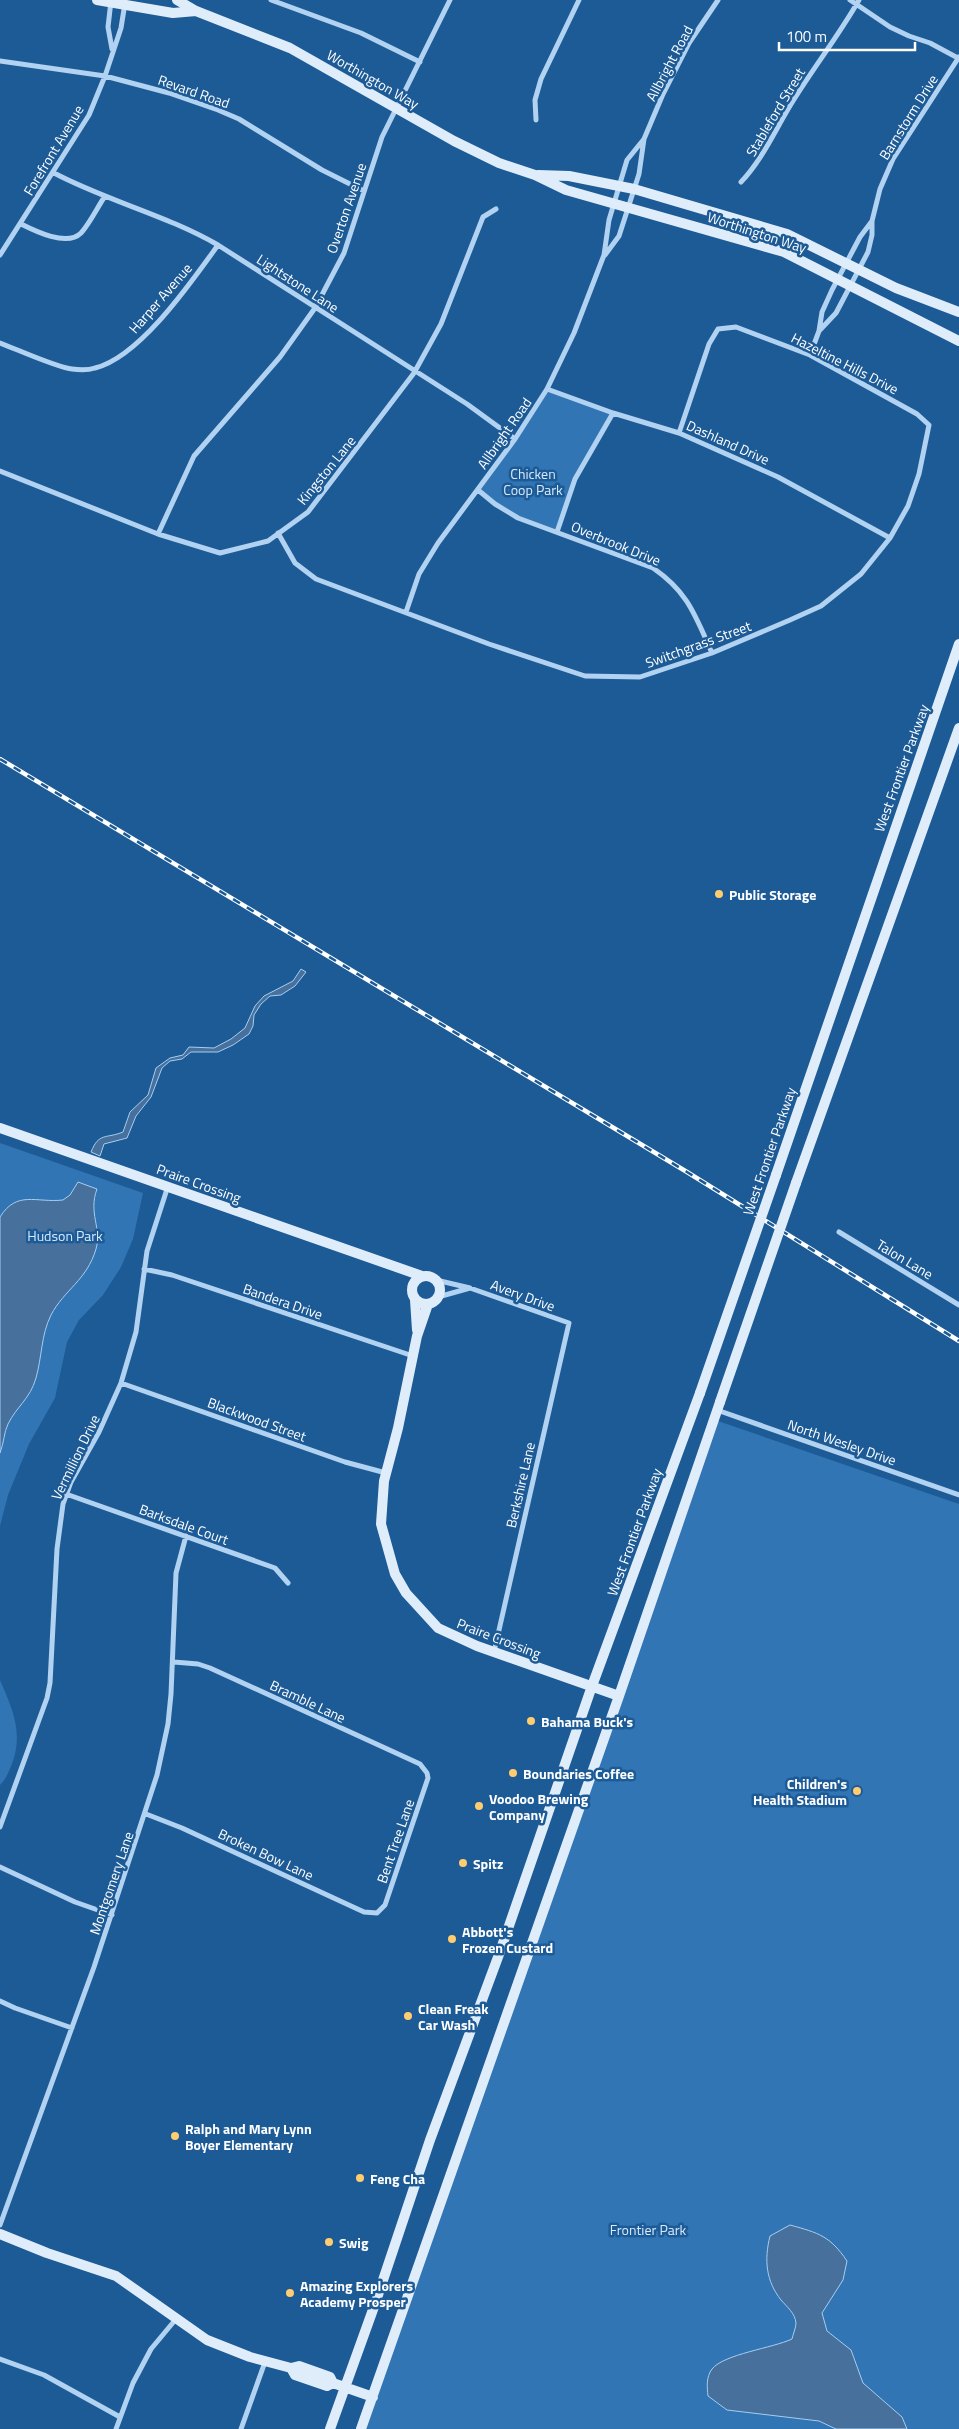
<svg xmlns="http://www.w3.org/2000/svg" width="959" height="2429" font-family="'Titillium Web',sans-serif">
<rect width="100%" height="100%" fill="#1d5b97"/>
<path fill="#3175b4" d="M547,389L613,413L584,460L557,532L518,518L478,490Z
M0,1143L143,1193L133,1239L121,1267L103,1295L79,1320L67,1342L55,1398L29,1444L8,1495L0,1526Z
M715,1420L959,1504V2429H366Z
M0,1680C12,1708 23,1731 13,1761C9,1771 7,1778 0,1785Z"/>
<path fill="#47719c" stroke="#a5cef1" d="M301,969L306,972L295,986L281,995L270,996L261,1004L254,1015L253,1026L249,1034L233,1045L218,1052H191L182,1059L170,1061L162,1068L151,1097L136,1116L127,1138L104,1144L100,1156L91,1152C99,1132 106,1139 123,1132L130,1112L148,1095L156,1068L170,1058L183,1055L189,1047L214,1048L231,1039L245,1028L255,1006L264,996L293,981Z
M78,1182L97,1189C88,1213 102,1228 96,1249C87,1280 64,1290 51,1315C41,1335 42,1357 36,1378C30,1399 17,1406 8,1424C4,1432 4,1443 0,1453V1217C17,1190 36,1203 63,1200L70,1195Z
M790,2225C819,2233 830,2236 847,2261L843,2280L822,2313L827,2331L851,2350L863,2383L902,2417L907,2429H836L819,2421L727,2410L708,2396C707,2387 706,2377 712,2369C724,2354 773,2348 792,2339C793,2334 796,2328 796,2323C795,2313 787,2307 781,2300C766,2281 764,2260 770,2236Z"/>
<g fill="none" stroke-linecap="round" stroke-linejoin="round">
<path stroke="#b1d2f0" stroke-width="5" d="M271,0L361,33L420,62
M850,0L890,27L909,36L930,43L958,58
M111,1L108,27L112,49
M0,61L105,76L169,93L218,110L239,119L322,170L364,191
M536,120L535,100L541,79L579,0
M54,173C107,201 166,215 218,245L467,404L515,439
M741,182C763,159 776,128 793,101C814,67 839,35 859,0
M21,224C35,231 67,247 81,233C90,223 97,208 105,196
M0,255L89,115L105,76L121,28L125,3
M605,255L619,236L639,174L644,139
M819,331L836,313L868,252L872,235V221L880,189L893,159L959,57
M0,343C16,349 58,368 72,369C79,370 89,370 95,368C140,357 192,281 218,245
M810,355L819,331L822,312L832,290L860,237L872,221
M547,389L613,413L679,433L778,477L890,538
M0,471L158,534L220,553L268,541L308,512L414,373L441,324L483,217L496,209
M478,490L495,504L518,518L653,568C688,592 695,615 712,653
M557,532L575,479L613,413
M278,533L295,563L316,579L489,644L585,676L640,677L712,653L790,620L821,606L861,574L890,538L908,506L919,474L929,425L917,414L810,355L736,327L718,329L709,344L679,433
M158,534L194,456L280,357L315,308L344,253L382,137L450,0
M406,612L419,574L438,543L515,439L547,389L574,333L604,255L609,220L627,160L644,139L663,94L689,43L718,0
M839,1232L959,1305
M144,1269L172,1275L413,1356
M436,1280L470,1288L569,1323L494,1652
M438,1297L470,1288
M121,1383L345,1462L386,1473
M717,1410L959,1495
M66,1494L275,1568L288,1583
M146,1814L182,1828L364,1912L377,1913L385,1905L428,1778L427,1773L420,1764L210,1668L198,1664L174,1662
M0,1827L47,1698L50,1683L57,1549L63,1504L71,1482L99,1432L121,1383L136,1332L147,1251L168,1186
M0,1867L75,1902L112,1915
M0,2001L15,2008L72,2028
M0,2225L94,1967L157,1775L168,1724L171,1694L176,1573L186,1536
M0,2359L44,2375L120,2417
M116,2429L133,2383L151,2349L176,2319
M241,2429L265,2362"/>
<path stroke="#dfedfb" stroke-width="10" d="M97,0L173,13L196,11
M177,0L196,11L290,48L454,141L499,163L535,175L566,190L784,252L959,341
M538,175L569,176L634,189L787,234L896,288L959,312
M0,1128L422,1276
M776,1175L959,644
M796,1183L959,728
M412 1290a14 14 0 1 1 28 0a14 14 0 1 1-28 0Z
M415,1300L417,1330
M428,1304L417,1336L398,1428L384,1481L381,1524L395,1574L406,1593L438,1628L477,1646L619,1696
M0,2234L47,2253L116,2276L207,2340L250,2357L291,2368L299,2366L330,2377L333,2383L373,2397
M291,2368L295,2375L327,2386L333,2383
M330,2429L375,2304L430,2140L501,1949L592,1686L700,1393
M361,2429L619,1696L720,1402"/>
<g stroke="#fff" stroke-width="4.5">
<path id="rail" d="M0,759L687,1172L959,1341"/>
</g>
<use href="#rail" stroke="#1d5b97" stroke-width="2.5" stroke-dasharray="8" stroke-linecap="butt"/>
<path stroke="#dfedfb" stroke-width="10" d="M700,1393L776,1175
M720,1402L796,1183"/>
</g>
<g fill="#ffcc70" stroke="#1d5b97" stroke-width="2">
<circle cx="719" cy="894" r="5"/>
<circle cx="531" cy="1721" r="5"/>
<circle cx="513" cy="1773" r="5"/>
<circle cx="857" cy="1791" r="5"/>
<circle cx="479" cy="1806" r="5"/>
<circle cx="463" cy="1863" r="5"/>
<circle cx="452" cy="1939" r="5"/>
<circle cx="408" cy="2016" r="5"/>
<circle cx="175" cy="2136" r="5"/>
<circle cx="360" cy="2178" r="5"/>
<circle cx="329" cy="2242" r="5"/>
<circle cx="290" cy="2293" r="5"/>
</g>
<g text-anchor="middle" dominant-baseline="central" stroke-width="5" stroke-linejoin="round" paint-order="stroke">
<g font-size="14" fill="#fff" stroke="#1d5b97">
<text transform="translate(669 63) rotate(-62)">Allbright Road</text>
<text transform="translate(373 79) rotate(30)">Worthington Way</text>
<text transform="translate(194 91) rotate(19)">Revard Road</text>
<text transform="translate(775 112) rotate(-59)">Stableford Street</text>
<text transform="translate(908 117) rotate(-58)">Barnstorm Drive</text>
<text transform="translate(53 150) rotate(-59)">Forefront Avenue</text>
<text transform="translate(346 208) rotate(-71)">Overton Avenue</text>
<text transform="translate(757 232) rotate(18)">Worthington Way</text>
<text transform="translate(298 283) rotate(33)">Lightstone Lane</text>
<text transform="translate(160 298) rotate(-49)">Harper Avenue</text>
<text transform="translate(845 363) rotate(27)">Hazeltine Hills Drive</text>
<text transform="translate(504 433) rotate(-55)">Allbright Road</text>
<text transform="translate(728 442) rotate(24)">Dashland Drive</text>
<text transform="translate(326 470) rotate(-51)">Kingston Lane</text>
<text transform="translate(616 543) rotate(22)">Overbrook Drive</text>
<text transform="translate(698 644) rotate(-20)">Switchgrass Street</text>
<text transform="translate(901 768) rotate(-70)">West Frontier Parkway</text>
<text transform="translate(769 1151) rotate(-71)">West Frontier Parkway</text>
<text transform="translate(199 1183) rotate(20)">Praire Crossing</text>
<text transform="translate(905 1259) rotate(31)">Talon Lane</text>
<text transform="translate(523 1295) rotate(20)">Avery Drive</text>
<text transform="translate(283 1301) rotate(19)">Bandera Drive</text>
<text transform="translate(257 1419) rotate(20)">Blackwood Street</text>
<text transform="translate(842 1442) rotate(19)">North Wesley Drive</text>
<text transform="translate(75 1457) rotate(-64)">Vermillion Drive</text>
<text transform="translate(520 1485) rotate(-77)">Berkshire Lane</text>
<text transform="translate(184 1524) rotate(20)">Barksdale Court</text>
<text transform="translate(634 1532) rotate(-70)">West Frontier Parkway</text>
<text transform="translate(499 1638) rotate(21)">Praire Crossing</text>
<text transform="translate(308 1701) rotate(25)">Bramble Lane</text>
<text transform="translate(395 1841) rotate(-71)">Bent Tree Lane</text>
<text transform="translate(266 1854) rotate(25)">Broken Bow Lane</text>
<text transform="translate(111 1883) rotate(-71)">Montgomery Lane</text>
</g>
<g font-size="14" fill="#d8eafb" stroke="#1d5b97">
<text x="533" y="473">Chicken<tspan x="533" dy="16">Coop Park</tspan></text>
<text x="65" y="1235">Hudson Park</text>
<text x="648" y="2229">Frontier Park</text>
</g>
<g font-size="14" font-weight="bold" fill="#fff" stroke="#1d5b97" text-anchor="start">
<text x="729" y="894">Public Storage</text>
<text x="541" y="1721">Bahama Buck's</text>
<text x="523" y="1773">Boundaries Coffee</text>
<text x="847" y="1783" text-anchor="end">Children's<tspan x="847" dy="16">Health Stadium</tspan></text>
<text x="489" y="1798">Voodoo Brewing<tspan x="489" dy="16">Company</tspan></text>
<text x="473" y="1863">Spitz</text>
<text x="462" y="1931">Abbott's<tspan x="462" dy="16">Frozen Custard</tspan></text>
<text x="418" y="2008">Clean Freak<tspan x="418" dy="16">Car Wash</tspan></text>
<text x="185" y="2128">Ralph and Mary Lynn<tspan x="185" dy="16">Boyer Elementary</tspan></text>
<text x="370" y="2178">Feng Cha</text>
<text x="339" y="2242">Swig</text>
<text x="300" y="2285">Amazing Explorers<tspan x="300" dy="16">Academy Prosper</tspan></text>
</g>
</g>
<path d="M779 42v8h136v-8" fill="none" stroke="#ffffff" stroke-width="2.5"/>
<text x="786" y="42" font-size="15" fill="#ffffff" stroke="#1d5b97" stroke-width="4" paint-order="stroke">100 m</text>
</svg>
